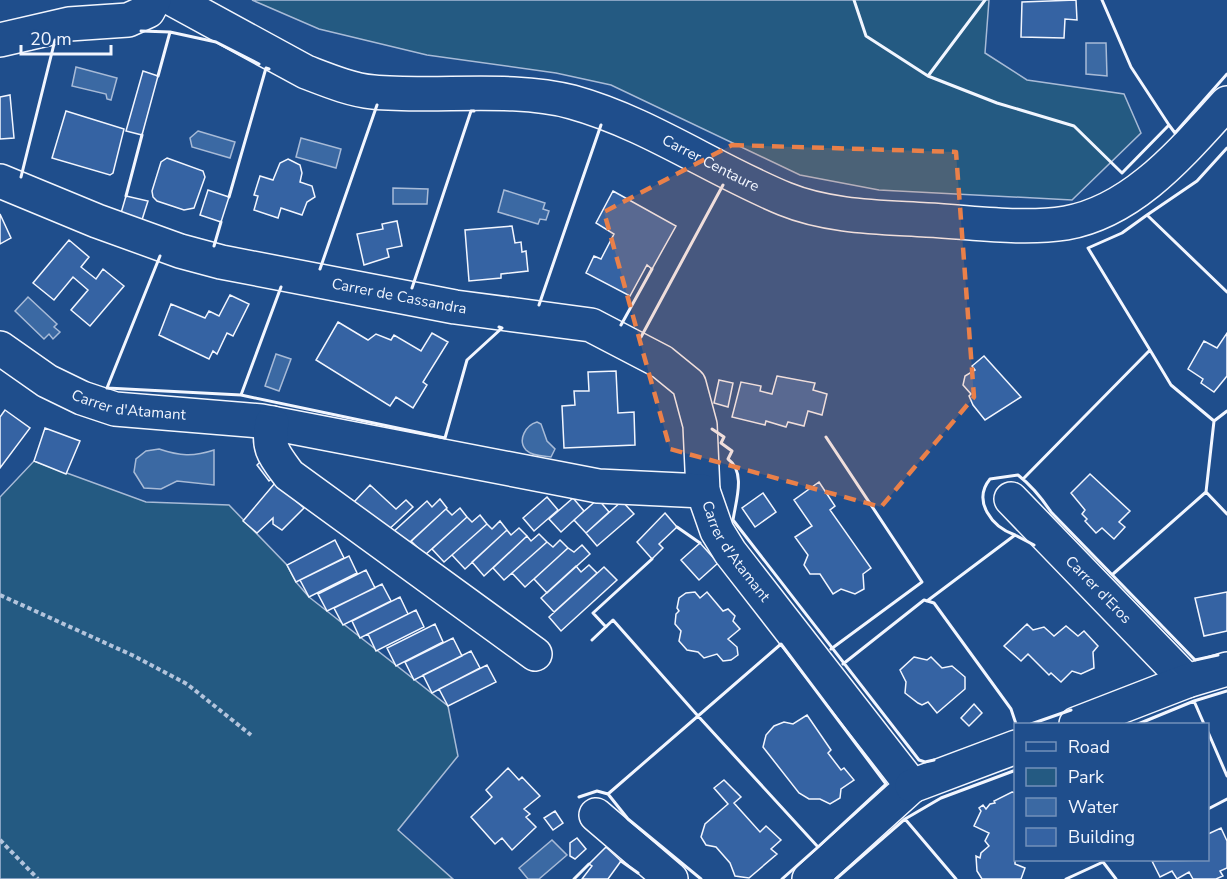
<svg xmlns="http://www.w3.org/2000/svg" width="1227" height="879" font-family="'Nunito Sans',sans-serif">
<rect width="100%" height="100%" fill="#1f4e8c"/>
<path fill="#245a82" stroke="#a8bbd7" stroke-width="1.5" d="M252,0H989L985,53L1027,80L1124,94L1141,133L1072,200L879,190L800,175L611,85L556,73L427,55L319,29Z
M34,461L146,502L229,505L287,565L296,582L309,597L448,706L458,756L398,830L453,879H0V497Z"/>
<path fill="#3b69a3" stroke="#a8bbd7" stroke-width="1.5" d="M1086,43H1106L1107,76L1086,74Z
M76,67L117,78L111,100L107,99L106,94L72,86Z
M198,131L235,142L230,158L192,147L190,138Z
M301,138L341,149L336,168L296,157Z
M393,188L428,189L427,204H393Z
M504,190L545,203L543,209L549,211L546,220L540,219L538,224L498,212Z
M28,297L57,324L54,327L60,332L53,339L49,334L44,339L15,311Z
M276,354L291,359L279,391L265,386Z
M537,422L541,424L547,441L555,449L551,457C543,456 532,456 526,450C517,440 526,425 537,422Z
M159,449C180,456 193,457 214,450V485L177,481L161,489L144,488L134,472L136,459L146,451Z
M552,840L567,855L539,879H528L519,868Z"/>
<path fill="#3563a3" stroke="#f2f6ff" stroke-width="1.5" d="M1076,0L1077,20L1065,19L1064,38L1021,37L1022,2Z
M143,71L158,76L142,135L126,131Z
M10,95L14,138L0,139V97Z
M66,111L124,129L113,173L110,175L52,158Z
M167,158L203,171L205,177L194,208L184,210L157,201L153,197L152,191L161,162Z
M288,159L300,165L302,173L300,182L312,186L315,197L307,202L302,215L281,208L278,218L254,210L258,196L254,195L260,176L273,180L280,163Z
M208,190L229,197L221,222L200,215Z
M613,191L676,226L652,269L647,265L630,296L586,273L594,256L601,259L614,234L596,223Z
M126,196L148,201L140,226L119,220Z
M0,214L11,238L0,244Z
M397,221L402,246L387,249L389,257L364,265L357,234L383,229L382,224Z
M512,226L515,243L521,242L522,252L526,251L528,271L501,274V278L469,281L465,230Z
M69,240L89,257L81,267L96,279L103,269L124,286L90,326L71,310L88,290L73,277L54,300L33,283Z
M230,295L249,304L233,336L227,333L217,354L213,351L209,359L159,335L171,304L205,318L209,311L219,316Z
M338,322L368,340L376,334L391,340L394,335L421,351L432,333L448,342L423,382L427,385L413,408L396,397L390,406L316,360Z
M1227,333V376L1214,392L1201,383L1203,379L1188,369L1204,341L1217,348Z
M984,356L1021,397L985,420L973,405L969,396L971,394L963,385L965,376L975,370L972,366Z
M616,371L618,413L634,412L635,445L564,448L562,406L575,405L574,391H589L588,372Z
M777,376L815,383L813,390L827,394L822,415L808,411L804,426L788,422L786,427L766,421L765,425L732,417L741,382L761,386L760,391L772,394Z
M719,380L733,383L728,407L714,403Z
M5,410L30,428L0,468V417Z
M45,428L80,441L66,474L34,461Z
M262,460L275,476L269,481L257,465Z
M1090,474L1130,511L1119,522L1125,527L1114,539L1102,528L1096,533L1085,521L1087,519L1082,514L1085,510L1071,493Z
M819,482L835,506L830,510L871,568L863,574L864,589L855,594L841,589L833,594L820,574H810L804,565L808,555L795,537L812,526L794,500Z
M275,483L304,508L282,530L273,524V518L257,533L243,521Z
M370,485L396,509L406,500L413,507L386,532L354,502Z
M763,493L776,512L755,527L742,508Z
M547,497L558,510L534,531L523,518Z
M573,498L584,511L561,532L549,519Z
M440,499L447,508L405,547L392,533L427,501L432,507Z
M598,499L609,512L586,533L574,520Z
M622,501L634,514L597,546L586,533Z
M460,508L467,517L425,555L411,541L446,509L452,515Z
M665,513L677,527L659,544L663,548L652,559L637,542Z
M480,515L487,524L444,562L432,549L467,517L472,522Z
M500,521L507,530L465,569L452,555L487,524L492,529Z
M519,528L527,536L484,576L472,562L507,530L511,535Z
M539,534L547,542L504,580L493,568L527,536L531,541Z
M335,540L344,558L296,582L287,565Z
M560,540L568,548L525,587L512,573L547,542L553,547Z
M700,543L718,563L699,580L681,560Z
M582,545L590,554L547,593L534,579L568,548L574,552Z
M349,556L357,573L309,597L300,580Z
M589,565L597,573L554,612L541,598L576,566L581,572Z
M604,567L617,580L561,631L549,617Z
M366,570L375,588L327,611L318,594Z
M382,584L391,601L343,625L334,608Z
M695,592L700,598L707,592L723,611L728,609L735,616L733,621L740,629L728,639L737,647L738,655L731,660L723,661L717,654L704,658L698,652L687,650L679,641L681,631L675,624L676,614L679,611L677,608L679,598L686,593Z
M1227,592V631L1204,636L1195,598Z
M400,597L408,614L360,638L352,621Z
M416,610L424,627L376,651L368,634Z
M435,624L443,642L396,666L387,648Z
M1027,624L1033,630L1044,627L1054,636L1066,626L1078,636L1084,631L1098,646L1093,652L1094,668L1081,674L1072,671L1061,682L1051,673L1049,675L1028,654L1021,661L1004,646Z
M453,638L462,656L414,680L405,662Z
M471,651L480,668L432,693L423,675Z
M914,657L927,660L931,657L942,668L952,666L965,677V689L937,713L928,702L922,705L918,703L905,693L906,682L900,670Z
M487,665L496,682L448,706L439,689Z
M974,704L982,713L969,726L961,718Z
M807,715L831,750L828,753L841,770L844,768L854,780L841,789L840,798L830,804L820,799H809L799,793L763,747L766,735L774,726L784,722L793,724Z
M508,768L519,780L522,777L540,796L524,809L530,814L526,817L536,827L512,850L502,838L495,844L471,817L492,797L486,790Z
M724,780L741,797L734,803L760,832L766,826L781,840L771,849L777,854L749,878L735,876L730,863L716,847L706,845L701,837L705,824L728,804L714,788Z
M1012,792L1016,793L1015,864L1025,868L1021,879H982L977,871L976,856L980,858L981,853L989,846L985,841L989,833L974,826L981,811L979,808L983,805L986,809L990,804L995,803L994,801Z
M555,811L563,823L553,830L544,818Z
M1221,828L1227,841V868L1220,871L1223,876L1216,879H1193L1189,872L1177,879L1172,871L1160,877L1152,861L1208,860V834Z
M577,838L586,849L575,859L570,856V843Z
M606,847L621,861L608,879H582L592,866L589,864Z"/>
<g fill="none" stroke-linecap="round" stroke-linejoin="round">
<g stroke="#f2f6ff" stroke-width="36">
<g id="minor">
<path id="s1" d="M174,0L306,72C327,80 351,90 373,92C436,98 512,86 572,102C648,123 712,169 785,199C829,217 880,217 927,220C972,222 1021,230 1066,223C1134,211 1183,151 1227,103"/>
<path d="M0,40L69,24L128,20L148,11L154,0"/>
<path id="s2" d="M0,181L97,221L180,251L221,262L455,307L591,325L662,362L689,384L700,425L703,491"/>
<path id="s3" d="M0,348L47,381L82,398L115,409L261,421L598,486L703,491L717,531L730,552L912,786L809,879"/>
<path d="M272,423C267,448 274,455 289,475L535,654"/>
<path id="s4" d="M1011,499L1187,681"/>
<path d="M1076,724L1187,681L1227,669"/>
<path d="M912,786L1016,747"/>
<path d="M596,815L671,879"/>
</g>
</g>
<path stroke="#b3c4dc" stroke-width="4" stroke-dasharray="4.5 3" stroke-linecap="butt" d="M0,595L134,656L187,684L251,735
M0,840L38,879"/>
<use href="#minor" stroke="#1f4e8c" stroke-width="33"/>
<path stroke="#f2f6ff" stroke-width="3" d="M854,0L866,36L928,76L985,0
M141,31L170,32
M158,76L170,32L216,42L259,64
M928,76L997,103L1074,126L1122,173L1169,125L1131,67L1102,0
M1169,125L1175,133L1227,74
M1227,148L1197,181L1147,215L1227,292
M21,177L55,40
M126,196L142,135
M229,197L266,68L269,69
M1147,215L1122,233L1088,248L1150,350
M214,246L221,222
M160,256L107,388L241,395L445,438L467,360L502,328L499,327
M320,269L377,105
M412,288L471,111H474
M539,305L601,125
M621,325L652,269
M641,337L723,185
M241,395L281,287
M1214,421L1227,411
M712,429L724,437L721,443L732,451L728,459C746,472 736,500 733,520L919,760L925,762L934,760
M826,437L922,582L831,649
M1023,479L1150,350L1171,385L1214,421L1206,492
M677,527L700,543
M1015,535C992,527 972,501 990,479L1018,475C1032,486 1041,497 1051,512L1195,660L1218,655
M1113,574L1206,492L1227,514
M927,601L1015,535L1034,545
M606,627L593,613L652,559
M592,640L613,620L698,716L781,644L886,784L818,847
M843,664L924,600L934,603L1011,709L1016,724
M1194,701L1227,691
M1031,724L1071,710
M1138,724L1194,701L1204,724
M1208,732L1227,776
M608,794L698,716L818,847L782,879
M579,797L597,791L608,794L628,819L701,879
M1208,809L1227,799
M905,819L941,798L1016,770
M621,861L638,873
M574,879L589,864
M836,879L905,819L956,879
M1066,879L1103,862L1116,879"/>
</g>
<path fill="#ea8049" fill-opacity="0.2" stroke="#ea8049" stroke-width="4.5" stroke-dasharray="12 8" stroke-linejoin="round" d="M732,145L956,152L974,397L881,507L670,449L604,212Z"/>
<g text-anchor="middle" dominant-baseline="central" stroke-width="4.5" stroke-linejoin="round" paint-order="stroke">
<g font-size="15" fill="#f2f6ff" stroke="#1f4e8c">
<text stroke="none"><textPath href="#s1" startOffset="572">Carrer Centaure</textPath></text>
<text stroke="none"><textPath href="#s2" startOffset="417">Carrer de Cassandra</textPath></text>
<text stroke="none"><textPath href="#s3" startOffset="144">Carrer d'Atamant</textPath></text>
<text stroke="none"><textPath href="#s3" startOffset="795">Carrer d'Atamant</textPath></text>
<text stroke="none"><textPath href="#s4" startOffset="126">Carrer d'Eros</textPath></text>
</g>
</g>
<rect x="1014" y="723" width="195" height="138" fill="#1f4e8c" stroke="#7391ba" stroke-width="1.5"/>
<rect x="1026" y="742" width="30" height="9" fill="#1f4e8c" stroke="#7391ba" stroke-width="1.5"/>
<text x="1068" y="753" font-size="18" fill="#f2f6ff">Road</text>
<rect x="1026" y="768" width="30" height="18" fill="#245a82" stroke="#7391ba" stroke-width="1.5"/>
<text x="1068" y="783" font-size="18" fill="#f2f6ff">Park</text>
<rect x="1026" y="798" width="30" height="18" fill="#3b69a3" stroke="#7391ba" stroke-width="1.5"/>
<text x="1068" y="813" font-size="18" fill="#f2f6ff">Water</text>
<rect x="1026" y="828" width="30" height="18" fill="#3563a3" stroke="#7391ba" stroke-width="1.5"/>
<text x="1068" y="843" font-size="18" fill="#f2f6ff">Building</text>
<path d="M21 45v9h90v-9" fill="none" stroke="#f2f6ff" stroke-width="3"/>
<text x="30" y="45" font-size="18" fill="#f2f6ff" stroke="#1f4e8c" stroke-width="4.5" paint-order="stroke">20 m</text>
</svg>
